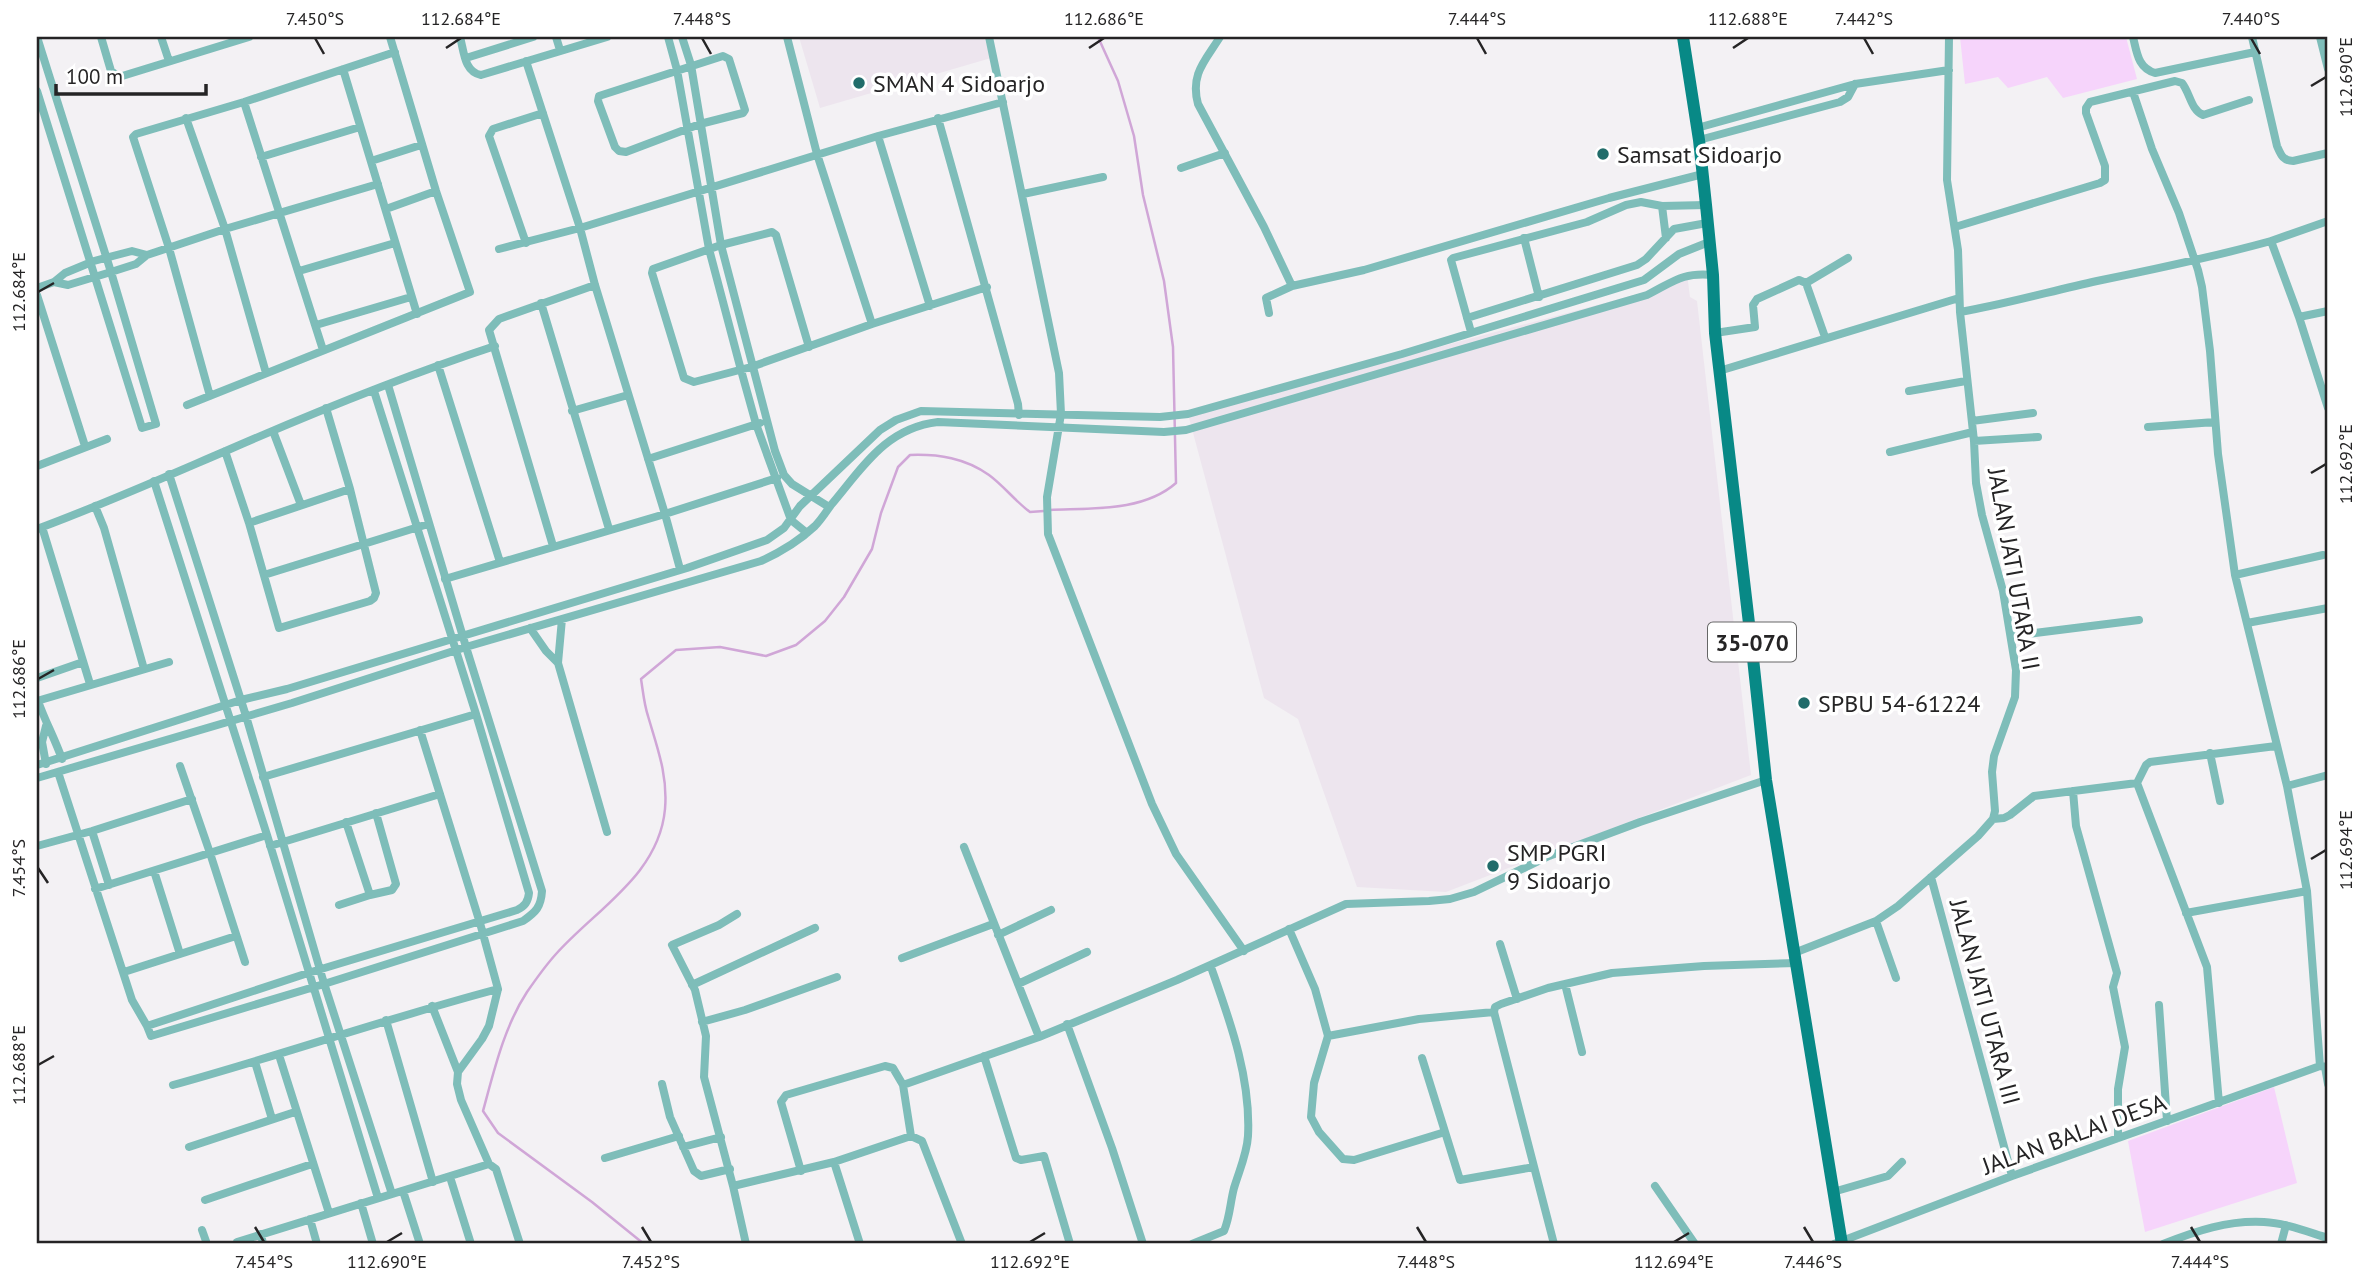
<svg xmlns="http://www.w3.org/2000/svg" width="2365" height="1281" font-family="'PT Sans',sans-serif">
<rect width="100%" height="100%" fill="#f3f1f4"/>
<path fill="#ede5ee" d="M799,37H984L991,58L820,108Z
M1687,274L1690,297L1697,301L1751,775L1446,892L1357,887L1298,719L1264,698L1188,414L1638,294L1665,286Z"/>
<path fill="#f6d4fb" d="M1960,37H2126L2137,79L2063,98L2047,77L2008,88L1998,77L1965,84Z
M2274,1087L2297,1183L2145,1232L2128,1141Z"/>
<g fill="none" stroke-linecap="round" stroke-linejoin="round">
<path stroke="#d0a6d7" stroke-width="2.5" d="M1050,510C1091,508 1143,512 1176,483L1173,347L1164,281L1143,195L1134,136L1118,81L1098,37
M644,1244L592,1202L498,1133L483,1111C494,1071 504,1027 527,992C536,979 546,965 556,954C596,909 659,875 665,809C668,775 657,747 648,716C644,704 643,691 641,679L676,650L720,647L766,656L796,645L825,621L844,597L872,549L881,513L898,467L910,455C939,454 965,458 989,475C1004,486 1015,501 1030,512L1044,511"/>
<path stroke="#7ebdb9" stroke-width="8" d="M101,37L111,71L119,77L249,37
M161,37L169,61
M460,37C464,51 464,72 481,75L607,37
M556,37L560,50
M668,37L677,70L709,249L741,370L756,424L791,520L807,533
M682,37L691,65L721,245L775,451L784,475L792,484L829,507
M787,37L817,154L872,324
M989,37L1059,373L1061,414L1047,497L1048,534L1152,804L1176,854L1244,951
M1220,37C1205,61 1190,74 1198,104L1264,227L1292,286
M2133,37C2137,53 2138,68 2155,73L2255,52
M2252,37L2277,146C2281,155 2283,161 2293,161L2328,153
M2320,37L2328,69
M723,56L729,59L745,110L743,113L700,124L626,152L619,151L615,147L598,101L599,96Z
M466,58L533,37
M526,61L580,228L595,285L665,514L680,569
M343,69L417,314
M37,91L142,428L156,424L111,272L37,37
M2133,92L2152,149L2179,213L2198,270L2202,287L2210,351L2218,454L2235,575L2287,786L2307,891L2320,1066
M244,102L323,350
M186,118L225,229L266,373
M938,118L1018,404L1019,415
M1697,128L1855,84L1949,70
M878,136L930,306
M1699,140L1840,102L1848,97L1855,84
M261,157L360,127
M371,161L421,145
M1181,168L1225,153
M1023,194L1103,177
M1662,206L1666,238
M386,209L436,191
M2328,221L2271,241L2299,317L2328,408
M1955,227L2100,183L2105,180V166L2086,113V108L2090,102L2175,81L2182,83C2190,93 2191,110 2203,115L2249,100
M1524,238L1539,297
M526,243L489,136L493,129L543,113
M499,249L580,228L878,136L1003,102
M299,271L395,243
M54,282L68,285L111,272L136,264L147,255L225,229L378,184
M1806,283L1825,337
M37,288L54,282L65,273L94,261L132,251L147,255
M37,295L85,446
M541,303L609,529
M1960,312C2007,304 2051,291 2097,281C2156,269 2213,257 2271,241
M1269,313L1266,298L1292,286L1364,270L1609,198L1703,174
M2299,317L2328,311
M1467,318L1637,265L1646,259L1674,229L1707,223
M316,325L411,297
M1471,332L1451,260L1453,258L1587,222L1626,205L1641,202L1662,206L1706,205
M1715,333L1755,327L1753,305L1757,299L1799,280L1806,283L1848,258
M809,347L776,235L772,232L721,245L653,269L652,273L684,378L694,382L751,367L872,324L987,287
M438,365L500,562
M1719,371L1959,298
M374,391L476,714L529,893C528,902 525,906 517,910L308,973L147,1026L151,1036L324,984L523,921C536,912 541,907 542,891L466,647L388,385
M1909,391L1966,381
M210,396L169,248L133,137L136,134L244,102L395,52
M187,405L470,292L436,191L390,37
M572,411L628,395
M1972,421L2033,413
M2148,427L2215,422
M273,431L301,505
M1974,441L2038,437
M225,451L249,523L279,628L370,601L374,598L376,593L350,489L326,408
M1890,452L1973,432
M648,459L760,423
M37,466L107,439
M169,474L246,716L323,980L392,1194
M154,481L267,835L378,1198
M95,506L104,528L144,669
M249,523L350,489
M42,527L90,684
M37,529C102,505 165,477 228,450C315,412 404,376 495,346
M553,546L489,330L499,319L595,285
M264,575L428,524
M2235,575L2323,555
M445,579L665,514L777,478
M2247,623L2328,608
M530,628L546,651L558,663L562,619
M2011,636L2139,620
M558,663L607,832
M37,678L83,662
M37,701L169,662
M38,701C45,721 55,739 62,759
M420,730L480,923L498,989L489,1026L482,1039L458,1072L457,1084L461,1100L489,1164
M2210,753L2220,801
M46,764L42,742L46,726
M37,765L241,700L287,689L687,568L767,540L784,528L800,506L880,430L896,420L921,411L1160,417L1188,414L1402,354L1644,280L1679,254L1709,242
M180,766L210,853L245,962
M58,772L132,1000L147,1026
M263,777L476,714
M37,778L292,703L466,647L761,561C781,552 799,541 815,526C821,520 826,512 831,505C863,467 886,428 938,422L1164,432L1186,430L1647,295C1673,282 1682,272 1713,275
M2137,783L2146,765L2150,762L2276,746
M2287,786L2328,775
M2073,791L2076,826L2117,973L2113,987L2125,1047L2118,1089V1138
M1993,819L2004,818L2010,815L2034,796L2137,783L2207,967L2219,1103
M346,822L370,895L392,890L396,884L376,813
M92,831L109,885
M37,846L92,831L192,799
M270,846L440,794
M964,847L1039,1037
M154,871L180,954
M1931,877L2012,1176
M95,889L267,835
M339,905L370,895
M2186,913L2307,891
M1876,921L1896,978
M1289,929L1315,989L1328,1036L1314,1083L1311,1117L1319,1132L1343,1159L1354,1160L1445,1132
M998,935L1051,910
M1500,944L1517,999
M1794,953L1876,921L1898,906L1978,836L1993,819L1995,811L1992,772L1994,756L2015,697L2016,670L2003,591L1982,515L1976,483L1974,441L1960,312L1958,250L1947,180L1949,37
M902,958L993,924
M124,972L236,936
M1018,984L1087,952
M1565,984L1582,1052
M692,985L815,928
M2159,1005L2167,1121
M432,1006L458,1072
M1494,1012L1495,1007L1501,1004L1548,988L1612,973L1704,966L1796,963
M1494,1012L1554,1244
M386,1020L433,1182
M702,1022L745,1010L837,977
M1067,1024L1112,1148L1143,1244
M1328,1036L1419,1019L1494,1012
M279,1055L329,1213
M984,1056L1016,1158L1021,1160L1044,1156L1070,1244
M1422,1058L1460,1180L1534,1167
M255,1062L272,1119
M2325,1067L2328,1084
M662,1084L670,1117L694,1171L701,1176L730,1169
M173,1085C282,1055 388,1018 498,989
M903,1085L1039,1037L1177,980L1346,904L1429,901L1450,899L1474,892L1549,856L1640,822L1766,780
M189,1147L295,1112
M683,1147L721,1137
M605,1158L679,1136
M834,1162L860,1244
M801,1171L781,1102L786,1095L885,1066L893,1068L903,1085L911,1136L922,1141L962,1244
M450,1177L471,1244
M733,1186L704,1077L706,1036L695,990L672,945L719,925L737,914
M1655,1186L1695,1244
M403,1191L420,1244
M1833,1192L1888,1176L1902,1162
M205,1200L312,1164
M361,1203L373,1244
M310,1219L317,1244
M202,1230L207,1244
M261,1234L263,1244
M237,1242L489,1164L496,1169L520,1244
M746,1244L733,1186L834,1162L911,1136
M1192,1244L1224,1231C1230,1217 1230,1203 1234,1188C1239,1171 1247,1154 1248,1136C1251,1078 1230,1021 1211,967
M1834,1244L2012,1176L2320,1066L2328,1067
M2163,1244C2196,1231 2228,1220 2264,1222C2286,1223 2308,1232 2328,1238
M2281,1244L2286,1225"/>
<path stroke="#088986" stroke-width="12" d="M1683,37L1699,140L1706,205L1713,275L1715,333L1752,649L1766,780L1842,1244"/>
</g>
<path fill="none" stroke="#252425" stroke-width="2.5" d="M315,38L324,54M702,38L711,54M1477,38L1486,54M1864,38L1873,54M2251,38L2260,54M446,48L461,38M1089,48L1104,38M1733,48L1748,38M2311,86L2326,77M38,292L54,283M2311,473L2326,464M38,679L54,670M2311,859L2326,850M38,868L48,883M38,1065L54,1056M255,1227L264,1242M642,1227L651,1242M1417,1227L1426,1242M1804,1227L1813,1242M2191,1227L2200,1242M387,1242L402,1233M1030,1242L1045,1233M1674,1242L1689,1233"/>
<g fill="#216c6a" stroke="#fff" stroke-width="2.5">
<circle cx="859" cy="83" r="7"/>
<circle cx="1603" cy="154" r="7"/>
<circle cx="1804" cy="703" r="7"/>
<circle cx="1493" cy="866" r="7"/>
</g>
<g text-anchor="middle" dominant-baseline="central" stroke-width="7" stroke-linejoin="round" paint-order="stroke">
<rect fill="#fff" stroke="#666" stroke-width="2" x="1708" y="622.5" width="88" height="39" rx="5"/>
<g font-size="23" font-weight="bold" fill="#252425">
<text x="1752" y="642">35-070</text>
</g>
<g font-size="24" fill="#252425" stroke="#fff" text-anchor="start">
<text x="873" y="83">SMAN 4 Sidoarjo</text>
<text x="1617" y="154">Samsat Sidoarjo</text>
<text x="1818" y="703">SPBU 54-61224</text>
<text x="1507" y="852">SMP PGRI<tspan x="1507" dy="28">9 Sidoarjo</tspan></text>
</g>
<g font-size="24" fill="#252425" stroke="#fff">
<text transform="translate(2014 569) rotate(80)">JALAN JATI UTARA II</text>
<text transform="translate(1985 1002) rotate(75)">JALAN JATI UTARA III</text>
<text transform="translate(2074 1134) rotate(-20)">JALAN BALAI DESA</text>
</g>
</g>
<rect width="2365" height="1281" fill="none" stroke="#ffffff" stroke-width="77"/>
<path d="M56 84v10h150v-10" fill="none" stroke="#252425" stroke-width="3.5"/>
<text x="66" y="84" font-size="21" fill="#252425" stroke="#ffffff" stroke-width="5" paint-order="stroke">100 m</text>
<rect x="38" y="38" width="2288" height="1204" fill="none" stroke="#252425" stroke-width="2.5"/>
<g font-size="18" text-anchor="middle" fill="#252425">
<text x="315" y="25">7.450°S</text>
<text x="461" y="25">112.684°E</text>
<text x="702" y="25">7.448°S</text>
<text x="1104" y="25">112.686°E</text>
<text x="1477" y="25">7.444°S</text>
<text x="1748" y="25">112.688°E</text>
<text x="1864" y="25">7.442°S</text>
<text x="2251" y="25">7.440°S</text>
<text transform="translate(2346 77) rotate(-90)" y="6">112.690°E</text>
<text transform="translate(19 292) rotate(-90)" y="6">112.684°E</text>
<text transform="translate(2346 464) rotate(-90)" y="6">112.692°E</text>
<text transform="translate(19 679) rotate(-90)" y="6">112.686°E</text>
<text transform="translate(2346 850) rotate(-90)" y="6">112.694°E</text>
<text transform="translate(19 868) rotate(-90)" y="6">7.454°S</text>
<text transform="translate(19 1065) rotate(-90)" y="6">112.688°E</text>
<text x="264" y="1268">7.454°S</text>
<text x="387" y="1268">112.690°E</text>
<text x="651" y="1268">7.452°S</text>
<text x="1030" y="1268">112.692°E</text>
<text x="1426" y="1268">7.448°S</text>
<text x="1674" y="1268">112.694°E</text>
<text x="1813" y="1268">7.446°S</text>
<text x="2200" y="1268">7.444°S</text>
</g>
</svg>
